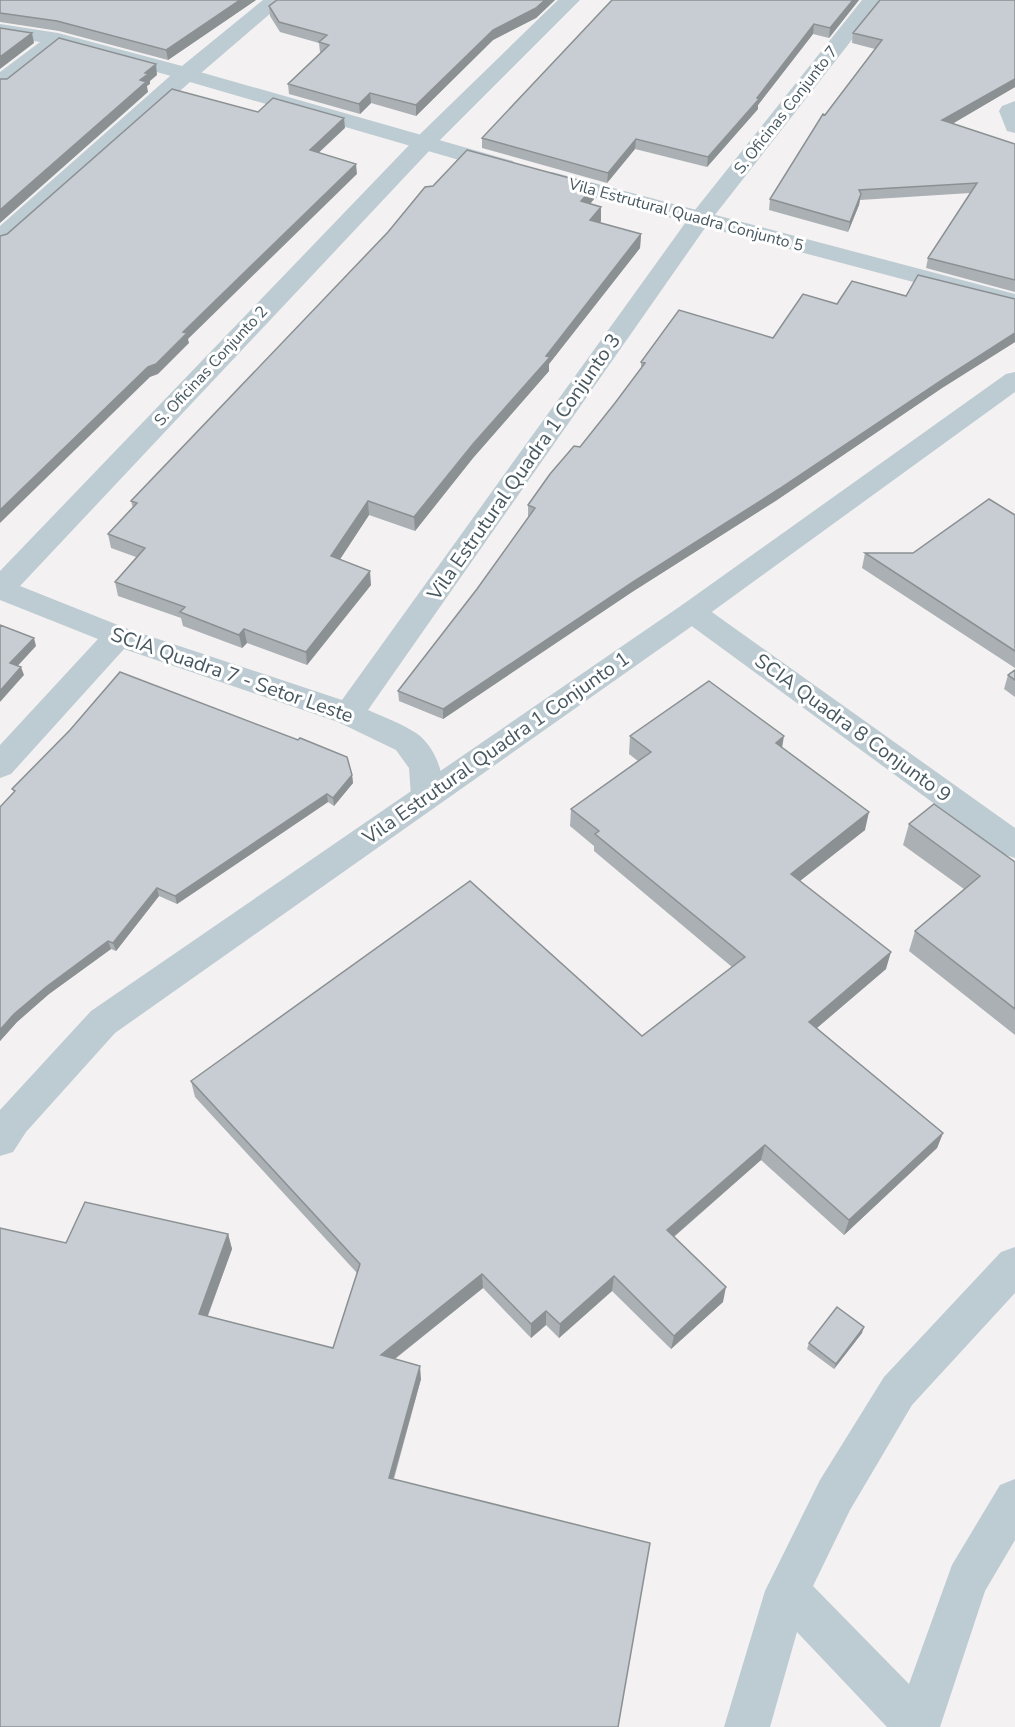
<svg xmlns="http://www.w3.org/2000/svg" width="1015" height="1727" font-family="'Nunito Sans',sans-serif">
<rect width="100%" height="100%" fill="#f3f1f1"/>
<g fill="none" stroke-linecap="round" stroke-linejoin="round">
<path fill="#bdcbd2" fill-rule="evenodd" d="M263,0H286L194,79L186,80L61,46L8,87L0,88V72L40,42L0,36V24L58,33L182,66Z
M558,0H580L431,149L20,586L128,629L342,700L691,215L862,0H883L707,225L368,710C384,717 402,724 416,733C436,746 450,783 438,805L427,808L416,805L411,796L409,768L396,750L338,722L124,649L11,774L0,778V745L98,639L0,600V571L415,139Z
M1015,101V133L1007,131L999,111L1002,106Z
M692,602L702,605L1015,828V858L1003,854L682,619L677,612L682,605Z
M1015,1247V1293L912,1405L850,1510L813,1586L909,1684L952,1565L1000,1485L1015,1479V1540L985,1591L940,1727H887L797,1632L770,1727H724L765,1591L820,1480L884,1377L1001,1252Z"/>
<path fill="#bdcbd2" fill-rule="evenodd" d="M186,68L513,161L516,166L513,171L505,173L497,171L190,82L8,243L0,245V226L178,69Z
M552,172L1015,294V309L544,184L540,179L544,174Z
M1015,372V392L702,619L115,1033L26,1132L13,1152L0,1156V1110L91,1011L682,605L1006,374Z"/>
</g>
<path fill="#abb0b5" d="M0,0H256L168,60L59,31L0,22Z
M277,0H555L536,18L493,40L416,116L371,103L360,114L289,94L288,84L321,52H320L319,43L280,32L270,16L269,6Z
M859,0L829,38L813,34L758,105V109L707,167L635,149L607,183L482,148V138Z
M1015,0V87L952,124L1015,144V292L926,268L928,258L970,193L860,200L859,205L848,232L769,210L770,199L825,115L875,49L852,43L853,33Z
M595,185L594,199L590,204L601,221L599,223L641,234L640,248L549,364V371L473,458L415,531L369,515L340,559L371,585L307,665L247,643L242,648L183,626L181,618L118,596L115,582L136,557L111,548L108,534L133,508L131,501Z
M906,296L1015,299V342L942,388L777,500L632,592L443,719L399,701L398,691L477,589L529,516H528V505L580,447L615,403L641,368V362L773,338L837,304Z
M1015,515V668L862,568L865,553H913Z
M1015,670V697L1004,689L1008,675Z
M630,736L782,747L865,830L800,881L886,969L817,1028L943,1133L937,1148L844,1235L761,1160L674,1237L723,1302L671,1349L612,1291L559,1338L546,1325L531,1338L483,1288L395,1359L421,1379L394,1479L66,1243L228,1234L232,1249L208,1316L333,1348L357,1273L195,1097L191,1081L642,1036L732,967L594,851V846L570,826L571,809L638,761L629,754Z
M352,775L353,783L334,806L328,802L177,904L159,896L116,951L111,949L49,994L17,1022L0,1041V807L14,792L12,789Z
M909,824L1015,862V1035L909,951L915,931L964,889L903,845Z
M862,1333L834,1369L807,1349L809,1343Z"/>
<path fill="#8b9093" d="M240,0H256L168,60L166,50Z
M545,0H555L536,18L493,40L416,116V105L493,30Z
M853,0H859L829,38L830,28Z
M814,24L813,34L758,105V109L707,167L708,157L757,98Z
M32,33L34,43L0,69V57Z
M156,64L157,75L150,81V84L147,86L148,92L0,223V210L145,73Z
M1015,79V87L940,131L942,120Z
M370,93L371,103L360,114L359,104Z
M344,118L345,128L311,160L310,150Z
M636,139L635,149L607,183L608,173Z
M356,164L357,174L188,339L189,343L158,374L150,377L0,523V510Z
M595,185L594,199L581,215V201Z
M861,194L859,205L848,232L850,222Z
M601,207V221L590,234V220Z
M641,234L640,248L549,364V371L473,458L415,531L414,517L546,356Z
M1015,333V342L942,388L777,500L632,592L443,719V709L633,582L945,378Z
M368,501L369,515L333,570L331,556Z
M370,571L371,585L307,665L306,652Z
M244,629L247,643L242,648L239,635Z
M34,638L36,646L13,671L10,663Z
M21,667L24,675L0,702V691Z
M784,736L781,754L776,743Z
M352,775L353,783L334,806L333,798Z
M327,794L328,802L177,904L175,896Z
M869,812L865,830L787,891L791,874Z
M157,888L159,896L116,951L113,943Z
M108,941L111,949L49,994L17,1022L0,1041V1030L14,1014L46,987Z
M891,952L886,969L805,1038L809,1022Z
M943,1133L937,1148L844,1235L849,1220Z
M765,1145L761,1160L664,1245L667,1230Z
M228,1234L232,1249L203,1328L199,1314Z
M482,1274L483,1288L383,1368L381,1355Z
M614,1276L612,1291L559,1338L560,1324Z
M726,1287L723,1302L671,1349L674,1336Z
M546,1311V1325L531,1338V1324Z
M864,1327L862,1333L834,1369L836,1364Z
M420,1366L421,1379L390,1490L389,1478Z"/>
<path fill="#c7cdd2" stroke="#8b9093" stroke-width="1.5" d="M0,0H240L166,50L57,21L0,13Z
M277,0H545L536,8L493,30L416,105L370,93L359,104L288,84L329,45L319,42L327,35L279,22L269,6Z
M612,0H853L830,28L814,24L757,98L759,99L708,157L636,139L608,173L482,138Z
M880,0H1015V79L942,120L1015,144V280L928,258L977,183L859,190L861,194L850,222L770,199L823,114L825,115L882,40L853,33Z
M0,28L32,33L0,57Z
M59,38L156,64L145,73L148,74L140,80L146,82L0,210V79H7Z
M172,89L258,112L273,98L344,118L310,150L356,164L183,332L187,333L156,364L148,367L0,510V236L7,234Z
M467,150L595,185L581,201L601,207L590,220L641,234L546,356L550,357L473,444L414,517L368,501L331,556L370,571L306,652L244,629L239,635L180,612L185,607L115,582L145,548L108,534L137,503L131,501L388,232L425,187L433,186Z
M918,275L1015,299V333L945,378L779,489L633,582L443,709L398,691L477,589L535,508L528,505L550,474L574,446L580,447L615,403L645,363L641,362L679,310L773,338L803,294L837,304L852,281L906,296Z
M989,499L1015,515V651L865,553H913Z
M0,625L34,638L10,663L21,667L0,691Z
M1015,670V680L1008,675Z
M120,672L298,740L300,738L347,757L352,775L333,798L327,794L175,896L157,888L113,943L108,941L46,987L14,1014L0,1030V807L15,791L12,789L70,730Z
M709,681L784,736L776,743L869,812L791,874L891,952L809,1022L943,1133L849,1220L765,1145L667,1230L726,1287L674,1336L614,1276L560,1324L546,1311L531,1324L482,1274L381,1355L420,1366L389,1478L650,1543L618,1727H0V1228L66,1243L85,1202L228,1234L199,1314L333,1348L360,1264L191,1081L470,881L642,1036L745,957L595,834L599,831L571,809L651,752L630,736Z
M934,804L1015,862V1009L915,931L980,876L909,824Z
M837,1307L864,1327L836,1364L809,1343Z"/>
<g text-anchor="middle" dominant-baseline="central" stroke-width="6" stroke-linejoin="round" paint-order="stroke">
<g font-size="16" fill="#475861" stroke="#fff">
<text transform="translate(786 110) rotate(-52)">S. Oficinas Conjunto 7</text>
<text transform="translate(686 215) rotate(15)">Vila Estrutural Quadra Conjunto 5</text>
<text transform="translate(211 366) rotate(-47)">S. Oficinas Conjunto 2</text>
</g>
<g font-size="20" fill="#475861" stroke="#fff">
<text transform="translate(524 467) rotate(-55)">Vila Estrutural Quadra 1 Conjunto 3</text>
<text transform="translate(232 675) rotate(19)">SCIA Quadra 7 - Setor Leste</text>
<text transform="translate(853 728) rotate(36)">SCIA Quadra 8 Conjunto 9</text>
<text transform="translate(496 748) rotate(-35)">Vila Estrutural Quadra 1 Conjunto 1</text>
</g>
</g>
</svg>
